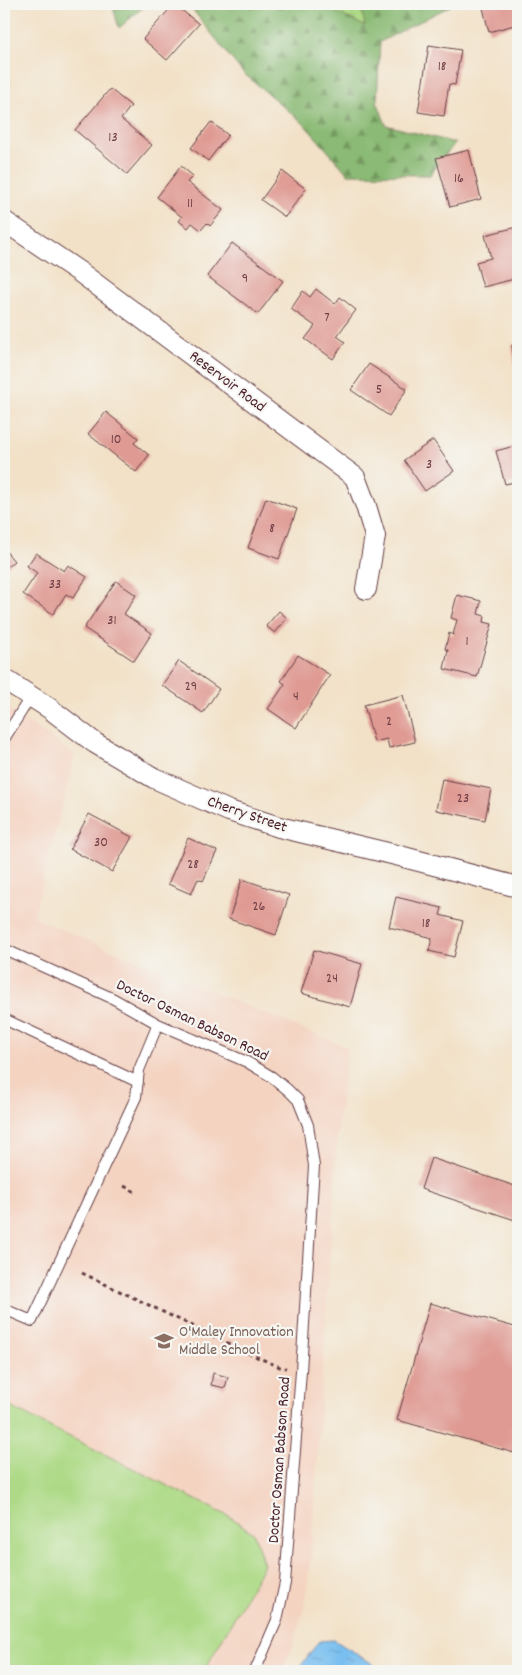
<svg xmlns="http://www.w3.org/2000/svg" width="522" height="1675" font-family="Dekko,sans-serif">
<defs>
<pattern id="forest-firs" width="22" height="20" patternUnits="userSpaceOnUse" patternTransform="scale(1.25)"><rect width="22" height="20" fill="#8aba74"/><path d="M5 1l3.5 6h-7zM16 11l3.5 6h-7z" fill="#73975f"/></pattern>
<pattern id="park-tufts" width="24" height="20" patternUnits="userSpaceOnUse" patternTransform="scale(1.25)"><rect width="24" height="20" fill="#aeda87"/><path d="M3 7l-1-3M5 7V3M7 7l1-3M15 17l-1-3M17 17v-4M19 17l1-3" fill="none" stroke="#97bb75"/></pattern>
<pattern id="water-ripples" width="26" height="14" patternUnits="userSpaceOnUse" patternTransform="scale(1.25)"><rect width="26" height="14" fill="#79bff0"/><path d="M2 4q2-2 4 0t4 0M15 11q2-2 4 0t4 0" fill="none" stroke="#659bc3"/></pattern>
</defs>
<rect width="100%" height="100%" fill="#f6f6f2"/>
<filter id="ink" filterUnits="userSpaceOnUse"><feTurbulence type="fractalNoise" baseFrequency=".02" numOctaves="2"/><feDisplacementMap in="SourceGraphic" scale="10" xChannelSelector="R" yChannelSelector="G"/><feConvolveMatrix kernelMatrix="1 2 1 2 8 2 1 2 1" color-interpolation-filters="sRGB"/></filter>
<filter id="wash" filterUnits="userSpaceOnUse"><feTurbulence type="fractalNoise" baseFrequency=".0096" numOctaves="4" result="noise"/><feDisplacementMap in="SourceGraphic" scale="20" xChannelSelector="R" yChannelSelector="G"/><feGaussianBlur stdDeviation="1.12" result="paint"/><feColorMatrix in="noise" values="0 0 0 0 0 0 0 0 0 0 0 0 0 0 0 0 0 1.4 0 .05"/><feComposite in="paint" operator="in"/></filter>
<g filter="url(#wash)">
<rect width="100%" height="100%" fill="#f2e1c7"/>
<path fill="#f4d3c1" d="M4,706L75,755L34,916L42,921L348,1048L338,1126L311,1556L304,1608L292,1649L282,1671H4Z"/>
<path fill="url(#forest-firs)" stroke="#6a6c50" d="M112,4H147L119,28Z
M188,4H454L380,42L377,101L386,125L455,143L430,175L348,174L303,123L242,72Z"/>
<path fill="url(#park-tufts)" stroke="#7c7c59" d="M319,4H373L362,12L365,26Z"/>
<path fill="#aeda87" stroke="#7c7c59" d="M4,1404L232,1518L254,1534L264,1565L204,1671H4Z"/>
<path fill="url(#water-ripples)" stroke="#626f8e" d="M334,1640L373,1664L378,1671H297L319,1641Z"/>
<g id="blocks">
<path fill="#df9a93" d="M174,4L199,24L167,60L143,39Z
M482,4H518V24L489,32Z
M429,45L461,50L455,85L449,84L444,116L418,112Z
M4,75L11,86L4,91Z
M110,89L131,106L121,119L152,145L127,174L75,130Z
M211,122L228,135L208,161L191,148Z
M469,150L481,199L450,207L436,158Z
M181,166L193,176L187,182L223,210L210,226L207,223L201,230L192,223L188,228L179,221L182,217L157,197Z
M282,171L306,189L285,217L261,200Z
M517,227L518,233V278L483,287L476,262L491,258L485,235Z
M232,243L283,281L258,314L207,276Z
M316,289L335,304L340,297L356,310L337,336L345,342L333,359L305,339L315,326L291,309L303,291L310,297Z
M518,344V378L517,379L512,345Z
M369,364L407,389L389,416L351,390Z
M106,412L138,438L134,443L149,455L136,472L88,434Z
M433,440L454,471L425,491L404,460Z
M518,445V491L515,482L505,484L496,451Z
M266,498L297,509L279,559L248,548Z
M4,549L14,561L7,567L4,563Z
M36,553L64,571L68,565L87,577L73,598L66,594L53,614L23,594L37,573L27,566Z
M116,581L136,595L124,614L152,633L134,661L84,628Z
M457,595L481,601L478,614L485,616L484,622L492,624L477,677L444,669L448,650L445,649L449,633L453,635L457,620L451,618Z
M279,611L287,618L275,633L266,626Z
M298,655L330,675L296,728L268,709L285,684L281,681Z
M179,661L219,689L203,713L162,685Z
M403,695L415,742L389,748L387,739L374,742L364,705Z
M442,779L491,789L485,820L436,810Z
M89,814L132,837L112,872L70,849Z
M188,838L217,851L203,881L198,879L191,894L168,884Z
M242,879L289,895L276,935L229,919Z
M396,897L442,908L440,915L463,921L454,957L429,951L432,938L389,927Z
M314,950L362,964L350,1007L301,993Z
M431,1158L518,1187V1221L421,1189Z
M430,1303L518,1328V1454L397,1420Z
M213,1373L228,1377L225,1388L211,1385Z"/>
</g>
</g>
<g filter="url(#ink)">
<use href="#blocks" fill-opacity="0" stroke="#633c42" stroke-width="1"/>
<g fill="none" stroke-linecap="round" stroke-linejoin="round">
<g stroke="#633c42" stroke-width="12">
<path id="lane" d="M4,739L31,696
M4,949L114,999L158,1024L247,1062L272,1077L288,1090L298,1100L308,1125L314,1166L301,1371L285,1583L277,1620L255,1671
M4,1019L138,1082
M4,1309L32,1321L136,1097L139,1070L158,1024"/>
</g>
<g stroke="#633c42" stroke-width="22">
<path id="street" d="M4,221L81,273L355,477L366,506L375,536L366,589
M4,679L49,708L95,743L154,778L229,811L279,827L396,855L518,887"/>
</g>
<path stroke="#633c42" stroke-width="3" stroke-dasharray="4 4" stroke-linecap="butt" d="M124,1186L137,1193
M82,1273L257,1357L280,1367L286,1368"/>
<use href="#lane" stroke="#fff" stroke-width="10"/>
<use href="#street" stroke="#fff" stroke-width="20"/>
</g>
</g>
<defs>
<g id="school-bare" transform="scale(1.5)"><path d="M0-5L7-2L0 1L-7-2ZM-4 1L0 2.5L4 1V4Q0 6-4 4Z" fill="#8d6e63" stroke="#f6f6f2" stroke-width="2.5" paint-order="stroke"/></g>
</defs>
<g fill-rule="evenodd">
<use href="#school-bare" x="164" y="1341"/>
</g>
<g text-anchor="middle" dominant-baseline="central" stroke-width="4.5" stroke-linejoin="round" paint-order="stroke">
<g font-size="14" fill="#6f3e45">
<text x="442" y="67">18</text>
<text x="113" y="138">13</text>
<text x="459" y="179">16</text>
<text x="190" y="204">11</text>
<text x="245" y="279">9</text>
<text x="327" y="318">7</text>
<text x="379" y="390">5</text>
<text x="116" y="440">10</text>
<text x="429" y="465">3</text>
<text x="272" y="529">8</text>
<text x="55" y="585">33</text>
<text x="112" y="621">31</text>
<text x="467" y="642">1</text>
<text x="191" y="687">29</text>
<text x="296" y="697">4</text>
<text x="389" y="722">2</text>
<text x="463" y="799">23</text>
<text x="101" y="843">30</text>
<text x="193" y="865">28</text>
<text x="259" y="907">26</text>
<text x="426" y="924">18</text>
<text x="332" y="979">24</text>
</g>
<g font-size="16" fill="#4a1f2b" stroke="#f6f6f2">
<text transform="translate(227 382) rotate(37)">Reservoir Road</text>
<text transform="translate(247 815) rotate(19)">Cherry Street</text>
<text transform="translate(192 1021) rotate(26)">Doctor Osman Babson Road</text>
<text transform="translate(280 1460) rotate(-86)">Doctor Osman Babson Road</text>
</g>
<g font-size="16" fill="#785e54" stroke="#f6f6f2" text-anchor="start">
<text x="179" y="1332">O'Maley Innovation<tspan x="179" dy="18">Middle School</tspan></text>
</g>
</g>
<rect width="522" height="1675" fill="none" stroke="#f6f6f2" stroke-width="20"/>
</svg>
